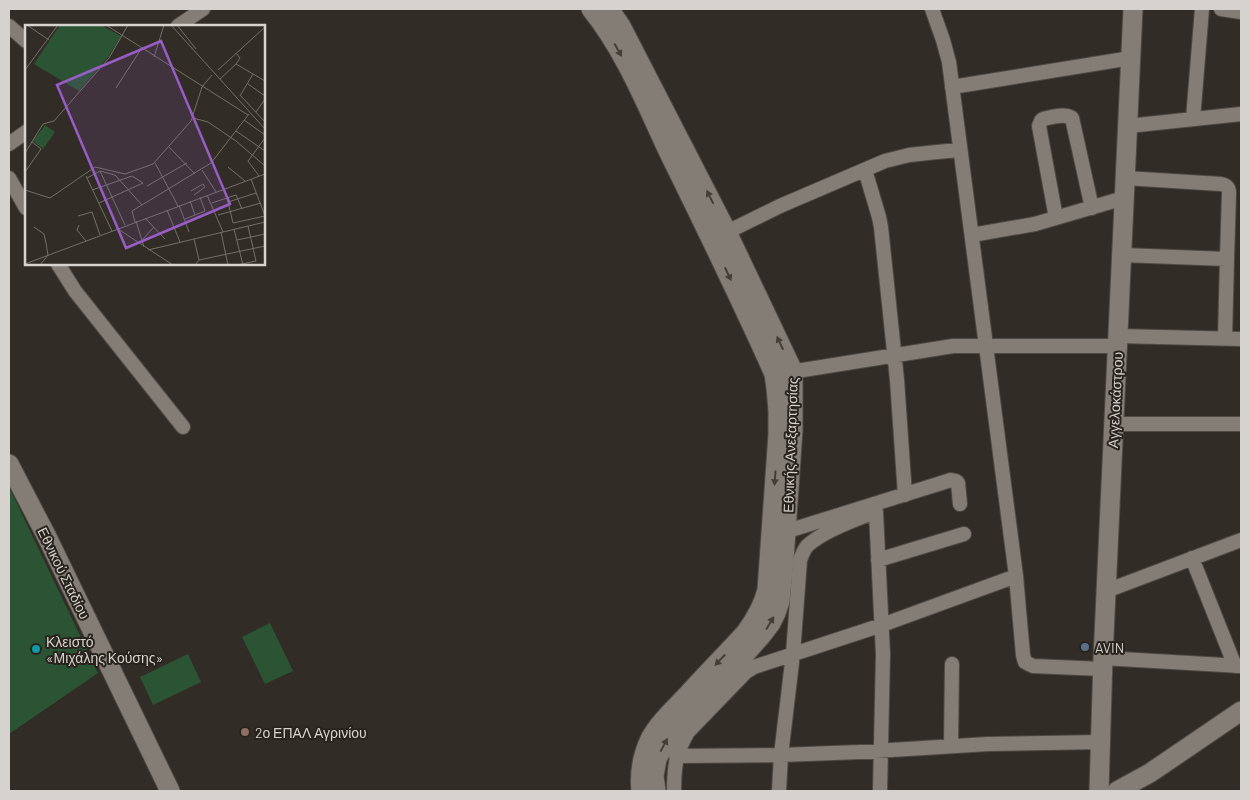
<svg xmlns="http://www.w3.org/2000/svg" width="1250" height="800" font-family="Barlow,sans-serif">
<rect width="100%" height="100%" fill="#322c26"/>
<path fill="#2a5433" d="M9,487L98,673L9,734Z
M270,623L293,671L265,684L242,637Z
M188,654L201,682L153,705L140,677Z"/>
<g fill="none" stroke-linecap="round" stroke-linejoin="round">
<g stroke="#4f4a44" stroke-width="16">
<path id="street" d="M932,9L943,40L949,62L1016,576L1023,655L1025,662L1033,666L1102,669
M1221,9L1241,12
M9,26L26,41
M178,26L203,9
M952,87L1131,58
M1193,119L1202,9
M1128,126L1241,114
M9,144L26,132
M865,170L879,217L881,227L897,380L905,495
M9,178L26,208
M1125,178L1221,184C1226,185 1229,187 1229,193L1227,259
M1056,218L1039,126L1041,121L1043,119C1052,117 1064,113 1072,118L1092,208
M972,235L1035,224L1124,198
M719,236L780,206L885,161L909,155L937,152L959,150
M1122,255L1227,259L1225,338
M58,264L75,291L183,427
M1118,336L1241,339
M784,373L953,346H1117
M1114,424H1241
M778,534L951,480L956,481L958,483L960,504
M1192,558L1235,666
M878,560L964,534
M1106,591L1241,540
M1103,658L1241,666
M951,746L952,664
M676,756L781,755L859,752L988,744L1101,742
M674,791C674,767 676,752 688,732L746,672L754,667L882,625L1016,576
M779,791L781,755L793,654L800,560C802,555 803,551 807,546C822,532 856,519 876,512L883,654L880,791"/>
</g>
<g stroke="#4f4a44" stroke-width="21">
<path id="secondary" d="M591,9C625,51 646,104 669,153C702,220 735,288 766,356L774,374L776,388L778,411V434L767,590C763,606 756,618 746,632C727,653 707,673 688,694C675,708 659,722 650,739C642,756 639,772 641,791
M609,9L621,26L727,232L793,371V430L784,560L780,601L776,613L771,623L762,635L732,669L684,717L669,736L657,759L654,776L656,791
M9,464L47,537L170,791
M1099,791L1103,658L1133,9
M1117,791L1150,773L1241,711"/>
</g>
<use href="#street" stroke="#847d76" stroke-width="14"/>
<use href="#secondary" stroke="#847d76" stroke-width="19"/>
</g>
<defs><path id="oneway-solid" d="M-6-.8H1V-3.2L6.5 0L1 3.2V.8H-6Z" transform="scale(1.25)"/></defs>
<g fill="#443e37">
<use href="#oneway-solid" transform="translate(618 50) rotate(61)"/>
<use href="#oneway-solid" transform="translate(710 197) rotate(-117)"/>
<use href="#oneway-solid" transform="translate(728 274) rotate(65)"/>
<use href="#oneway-solid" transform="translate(780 343) rotate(-115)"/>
<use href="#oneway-solid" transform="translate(775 478) rotate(94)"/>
<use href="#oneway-solid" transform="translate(770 623) rotate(-59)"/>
<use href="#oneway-solid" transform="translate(720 660) rotate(133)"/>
<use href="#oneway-solid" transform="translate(664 745) rotate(-62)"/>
</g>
<circle fill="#5c6f8a" stroke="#28231c" stroke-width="2" cx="1085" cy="647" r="5"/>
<circle fill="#0f9aa8" stroke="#28231c" stroke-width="2" cx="36" cy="649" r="5"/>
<circle fill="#8d6e63" stroke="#28231c" stroke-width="2" cx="245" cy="732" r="5"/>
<g text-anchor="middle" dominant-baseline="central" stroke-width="4" stroke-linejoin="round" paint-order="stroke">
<g font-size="14" fill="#d6d3ce" stroke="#28231c">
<text transform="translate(1115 400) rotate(-87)">Αγγελοκάστρου</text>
<text transform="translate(790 445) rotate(-88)">Εθνικής Ανεξαρτησίας</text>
<text transform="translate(64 573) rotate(64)">Εθνικού Σταδίου</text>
</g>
<g font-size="14" fill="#d6d3ce" stroke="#28231c" text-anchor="start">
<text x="46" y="641">Κλειστό<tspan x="46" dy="16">«Μιχάλης Κούσης»</tspan></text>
<text x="1095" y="647">AVIN</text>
<text x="255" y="732">2ο ΕΠΑΛ Αγρινίου</text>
</g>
</g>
<g transform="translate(25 25)">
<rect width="240" height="240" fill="#322c26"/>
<path d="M35,0H76L96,11L84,31L54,66L9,39ZM20,100L30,107L18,124L8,116Z" fill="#2a5433"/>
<path fill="none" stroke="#746f69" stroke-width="1" d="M2,0L24,15M81,0L223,90M146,0L240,104M152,0L171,24M211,28L215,33L211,39L240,56M129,32L139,0M0,45L33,0M193,45L240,2M195,54L211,39M223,59L240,71M91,63L116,24M215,70L240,97M215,71L228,49M231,87L240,74M168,93L183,97L211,116L240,141M219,95L240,110M211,106L240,126M144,122L170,149M0,128L18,99L29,96L84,33L103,0M130,138L153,181M203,142L220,156M177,145L191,167M75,146L100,200M0,147L16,124L7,117M61,151L87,206M234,151L223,136L240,113M62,153L75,146L90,150L117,180M226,154L240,191M122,161L162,138M0,165L25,173L70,142L100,149L128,139L166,96L177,62L187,50M67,165L107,151L118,158L74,178M166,166L178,159L180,162L169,170M182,170L198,207M202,173L208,198L240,191M203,177L231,168M187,178L211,170L217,184M154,180L164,207M142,185L155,217M170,190L180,186L175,172M193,190L236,178M53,191L67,187L75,210M120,193L140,214M160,194L170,190L165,176M111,196L119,222M110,197L107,186L186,138L224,89M54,200L52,205L61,216M9,202L19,209L21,218L23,230L15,240M93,204L148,240M209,204L218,240M196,207L203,240M118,214L129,202M169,214L174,235M212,215L240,209M123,225L240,197M0,239L240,149M170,240L174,235L240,221M212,240L231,236L223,201"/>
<path fill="#965ec4" fill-opacity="0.15" stroke="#965ec4" stroke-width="2.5" d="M136,16L205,179L101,223L32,60Z"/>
<rect width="240" height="240" fill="none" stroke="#d6d3ce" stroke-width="2.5"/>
</g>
<rect width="1250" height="800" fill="none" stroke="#d6d3ce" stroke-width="20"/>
</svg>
